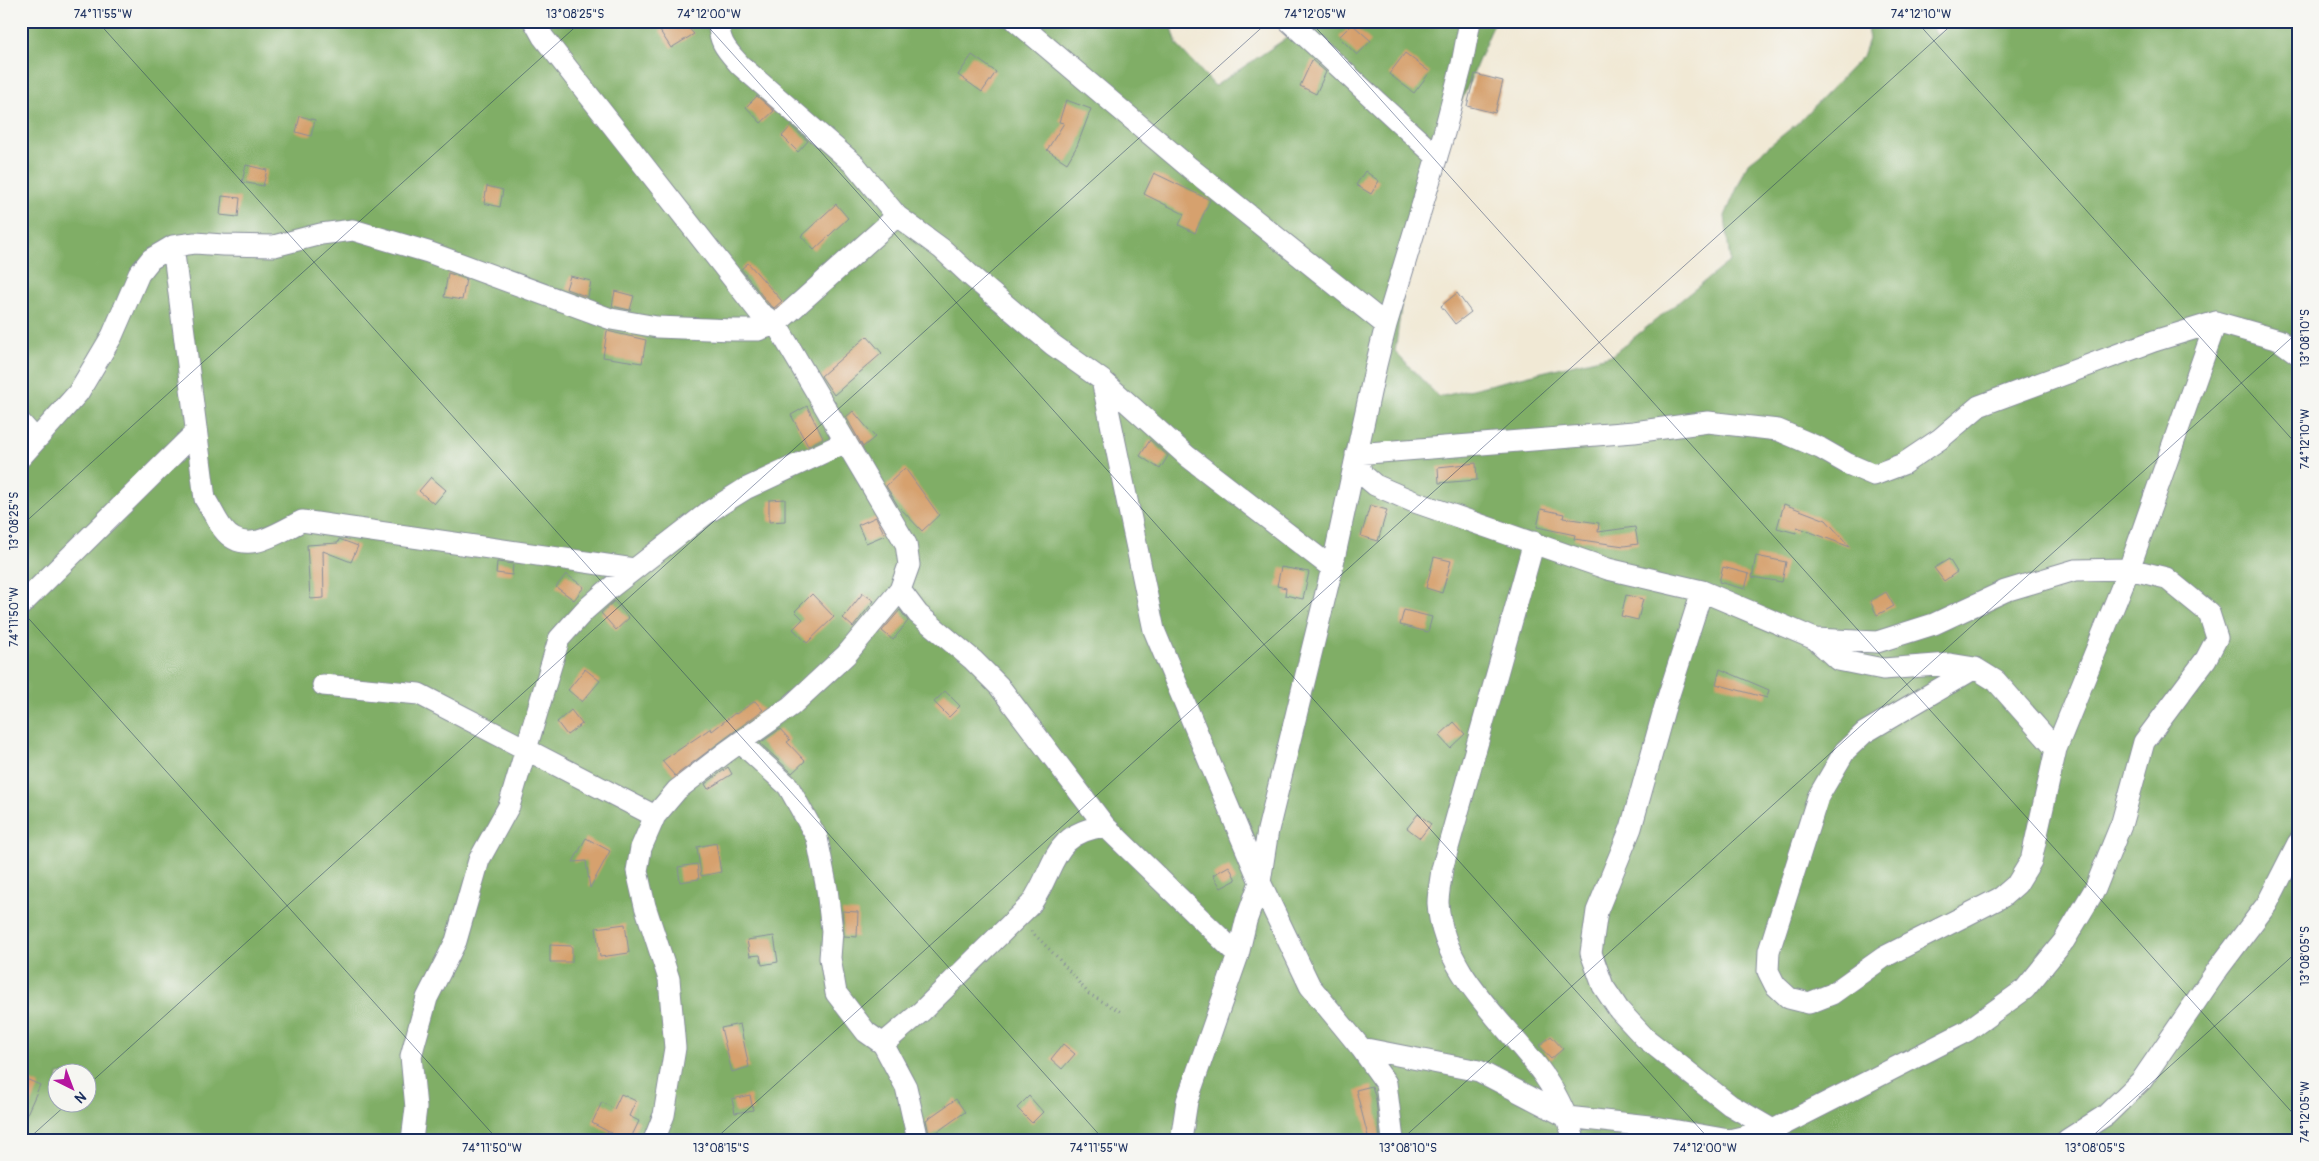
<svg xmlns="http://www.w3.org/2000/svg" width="2319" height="1161" font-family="Pangolin,sans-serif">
<rect width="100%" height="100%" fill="#f6f6f2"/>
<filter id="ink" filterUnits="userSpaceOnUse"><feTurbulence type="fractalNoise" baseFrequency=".02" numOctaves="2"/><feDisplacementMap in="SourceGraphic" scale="10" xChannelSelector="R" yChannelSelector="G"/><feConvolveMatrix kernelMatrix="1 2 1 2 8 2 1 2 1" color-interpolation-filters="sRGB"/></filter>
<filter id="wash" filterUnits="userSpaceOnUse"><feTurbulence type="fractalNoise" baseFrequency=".0096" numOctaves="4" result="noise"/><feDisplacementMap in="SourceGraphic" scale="20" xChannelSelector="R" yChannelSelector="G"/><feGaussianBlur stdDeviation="1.12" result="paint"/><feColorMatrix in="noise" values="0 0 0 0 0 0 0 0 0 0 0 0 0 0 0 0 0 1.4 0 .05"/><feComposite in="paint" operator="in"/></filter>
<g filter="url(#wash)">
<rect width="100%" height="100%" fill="#f1e9d5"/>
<path fill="#80ae66" stroke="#4e6e62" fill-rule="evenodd" d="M21,21H1170L1177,45L1215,86L1312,21H1495L1413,217L1395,352L1439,397L1612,355L1730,261L1725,216L1748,163L1800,121L1863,56L1869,39L1866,21H1931L1936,35L1956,21H2298V1140H21ZM58,1074H88V1104H58Z"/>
<g id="blocks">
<path fill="#d6a16e" d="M677,21H682L694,34L671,48L660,31Z
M1352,24L1371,41L1357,55L1339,37Z
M1405,53L1430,72L1414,93L1389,74Z
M972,55L996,72L982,92L958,75Z
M1312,60L1326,72L1316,94L1300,86Z
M1475,74L1503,81L1495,113L1467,106Z
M757,96L774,111L761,123L746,107Z
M1066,100L1091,109L1077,146L1067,163L1047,150L1064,123L1059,122Z
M300,116L315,120L311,136L296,132Z
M791,126L808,141L798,152L782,136Z
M246,165L267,170L263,186L242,182Z
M1365,171L1379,181L1371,194L1356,185Z
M1154,173L1210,200L1195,233L1179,225L1184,214L1144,194Z
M487,186L503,190L500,207L484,203Z
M222,196L240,198L238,217L220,215Z
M836,204L848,218L814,250L801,236Z
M748,263L782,301L774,308L768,303L741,269Z
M448,273L466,279L462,300L444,297Z
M570,276L591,281L588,297L566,289Z
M615,291L634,296L630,310L612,306Z
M1457,293L1471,312L1455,324L1441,306Z
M607,331L646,340L642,363L603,357Z
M867,336L882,353L834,395L821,376Z
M807,406L823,438L808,446L791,415Z
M853,411L875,437L863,447L846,417Z
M1150,440L1168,456L1160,469L1140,456Z
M1476,463L1477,480L1439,483L1438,467Z
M905,468L939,515L922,531L898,506L886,486Z
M431,477L446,490L434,504L419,491Z
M785,499V521L769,522V500Z
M1784,504L1826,520L1850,547L1797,527L1796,533L1777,528Z
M1370,505L1387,510L1378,541L1361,536Z
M1541,509L1564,514L1563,518L1599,523L1598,532L1635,527L1638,544L1624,546L1574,539L1575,535L1537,527Z
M876,517L885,535L866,543L858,525Z
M339,539L358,546L351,562L323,551L324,598L310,599L307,545L338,543Z
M1756,556L1786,562L1782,582L1752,577Z
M1434,557L1451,561L1442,593L1426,588Z
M1949,559L1957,572L1944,581L1934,568Z
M497,562L513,564L512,575L496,573Z
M1281,567L1309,572L1303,599L1285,595L1286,588L1277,586Z
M1723,567L1749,574L1745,589L1719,582Z
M566,574L584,587L574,600L556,587Z
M1886,592L1894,606L1877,615L1870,601Z
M863,593L874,601L853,627L843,618Z
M812,594L834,617L807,643L793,629L803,619L795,611Z
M1626,595L1643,599L1638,620L1621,616Z
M614,601L629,618L616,630L601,613Z
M900,610L908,621L893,640L882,631Z
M1404,610L1432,617L1428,632L1400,625Z
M585,669L600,681L582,702L568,690Z
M1720,669L1769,690L1767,698L1716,684Z
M945,691L960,706L949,717L934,702Z
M755,701L763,710L675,776L662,761L711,728L712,731L735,713L736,714Z
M571,710L582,724L567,735L557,722Z
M1454,722L1465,734L1450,748L1439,736Z
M780,729L790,740L787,742L805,761L792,773L760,743Z
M728,767L732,774L708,789L705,784Z
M1418,814L1431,824L1420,838L1407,828Z
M586,838L610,851L590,888L586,861L573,862Z
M716,843L721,872L701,876L697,847Z
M697,864L699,879L680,882L678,867Z
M1229,866L1236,880L1221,888L1213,875Z
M842,911L858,912L857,937L844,936Z
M625,924L629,953L600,957L596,928Z
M774,936L778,962L762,965L760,955L750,956L747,940Z
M550,945L572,946V962H550Z
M740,1024L749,1067L732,1072L721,1028Z
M1551,1036L1563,1049L1551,1059L1539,1046Z
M1063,1044L1075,1054L1062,1069L1051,1059Z
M26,1079L40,1085L21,1127V1089Z
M1372,1086L1376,1100L1380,1140H1369L1356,1090Z
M621,1094L636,1101L629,1116L639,1121L630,1140H624L592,1123L602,1102L614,1109Z
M750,1095L753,1110L735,1113L732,1099Z
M1029,1096L1043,1112L1032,1123L1017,1108Z
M956,1099L965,1112L930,1137L926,1120Z"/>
</g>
</g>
<g filter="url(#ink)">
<use href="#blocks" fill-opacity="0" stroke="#868c9a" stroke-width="1"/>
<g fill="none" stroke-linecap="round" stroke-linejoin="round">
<g stroke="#868c9a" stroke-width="23">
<path id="street" d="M534,21L543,37L759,312L776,324L906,544L909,565L900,590L846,655L791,706L725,753L677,790L655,816L641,848L637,871L645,906L669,979L675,1048L664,1115L654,1140
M719,21C718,42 727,50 740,65L855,165L897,216L942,249L971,276L1053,345L1102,380L1187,456L1332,568
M1016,21L1190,168L1386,325
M1289,21L1437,157
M173,246L205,499C211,508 216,520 223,529C245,558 278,532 302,521L634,569
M1102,380L1154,630L1260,882L1246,921L1238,955L1187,1101L1181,1140
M21,423L36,440
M1356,454L1634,432L1708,422L1778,430L1820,448L1848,464L1874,475L1903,464L1940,439L1979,406L2154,341L2216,322L2279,340L2298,354
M1356,454L1362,474L1375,485L1412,501L1608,569L1702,591L1815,639L1838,660L1883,669L1950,664L1975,668L1996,681L2056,749
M21,457L78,393L112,336L139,274L151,259L173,246L195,243L223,245L274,246L321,234L353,230L428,252L611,319L657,327L733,330H758L776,324L897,216
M1534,542L1442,869C1441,880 1438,892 1438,903C1442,970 1499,1017 1537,1066C1553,1087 1567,1114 1574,1140
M900,590L918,614L973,660L999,686L1105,826L1238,955
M1702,591L1664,710L1631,828L1597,911L1591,953L1603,986L1619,1010L1645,1038L1730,1105L1773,1130
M21,605L196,432
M1975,668L1864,733L1845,751L1818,797L1769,951L1768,971L1775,985L1789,998L1809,1003L1832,994L1884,957L2002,897L2017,884L2031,861L2056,749L2129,569L2216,322
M323,685L419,694L655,816
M740,742L788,786L817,838L827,889L832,931L830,958L836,993L866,1032L883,1044L906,1087L918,1140
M883,1044L922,1011L1031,904C1057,866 1051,833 1105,826
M1361,1048L1479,1071L1567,1117L1649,1126L1729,1140L1773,1130L1967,1031L2025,989L2064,941L2095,889L2122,822L2144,742L2206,659L2217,638L2209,613L2166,578L2129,569L2075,570L2005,591L1934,624L1877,642L1815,639
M412,1140L416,1108L411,1056L427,998L456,941L479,860L509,806L559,639L585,610L609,589L707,513L745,489L846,442
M1393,1140L1386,1083L1361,1048L1310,986L1260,882L1268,830L1332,568L1376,365L1386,325L1444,133L1462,64L1470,21
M2067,1140L2106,1115L2142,1080L2218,969L2267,904L2298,843"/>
</g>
<path stroke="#868c9a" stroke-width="3" stroke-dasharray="1 4" stroke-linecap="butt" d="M1031,931L1057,957L1089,994L1123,1013"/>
<use href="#street" stroke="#fff" stroke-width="21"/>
</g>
</g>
<path fill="none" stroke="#1b2f5e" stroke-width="1" stroke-opacity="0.45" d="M97,21L1104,1140M703,21L1710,1140M1310,21L2298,1119M1916,21L2298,446M21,526L582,21M21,610L498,1140M88,1085L1269,21M27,1140L67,1104M714,1140L1956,21M1401,1140L2298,332M2088,1140L2298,951"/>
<rect width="2319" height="1161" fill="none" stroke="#f6f6f2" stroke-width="55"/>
<g transform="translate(72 1088) rotate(138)"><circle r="24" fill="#f6f6f2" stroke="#9ea6b7"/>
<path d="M0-4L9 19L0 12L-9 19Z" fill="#b5179e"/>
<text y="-8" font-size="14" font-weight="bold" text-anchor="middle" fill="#1b2f5e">N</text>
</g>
<rect x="28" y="28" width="2264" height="1106" fill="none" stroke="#1b2f5e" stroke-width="2"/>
<g font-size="12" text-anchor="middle" fill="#1b2f5e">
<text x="103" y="18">74°11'55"W</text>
<text x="575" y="18">13°08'25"S</text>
<text x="709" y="18">74°12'00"W</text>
<text x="1315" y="18">74°12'05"W</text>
<text x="1921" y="18">74°12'10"W</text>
<text transform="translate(2305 338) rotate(-90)" y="4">13°08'10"S</text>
<text transform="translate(2305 439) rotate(-90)" y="4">74°12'10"W</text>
<text transform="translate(14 521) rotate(-90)" y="4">13°08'25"S</text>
<text transform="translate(14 617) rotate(-90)" y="4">74°11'50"W</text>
<text transform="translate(2305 956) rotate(-90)" y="4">13°08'05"S</text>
<text transform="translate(2305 1112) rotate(-90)" y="4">74°12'05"W</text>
<text x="492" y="1152">74°11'50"W</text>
<text x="721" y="1152">13°08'15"S</text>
<text x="1099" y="1152">74°11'55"W</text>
<text x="1408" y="1152">13°08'10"S</text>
<text x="1705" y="1152">74°12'00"W</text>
<text x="2095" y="1152">13°08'05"S</text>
</g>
</svg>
